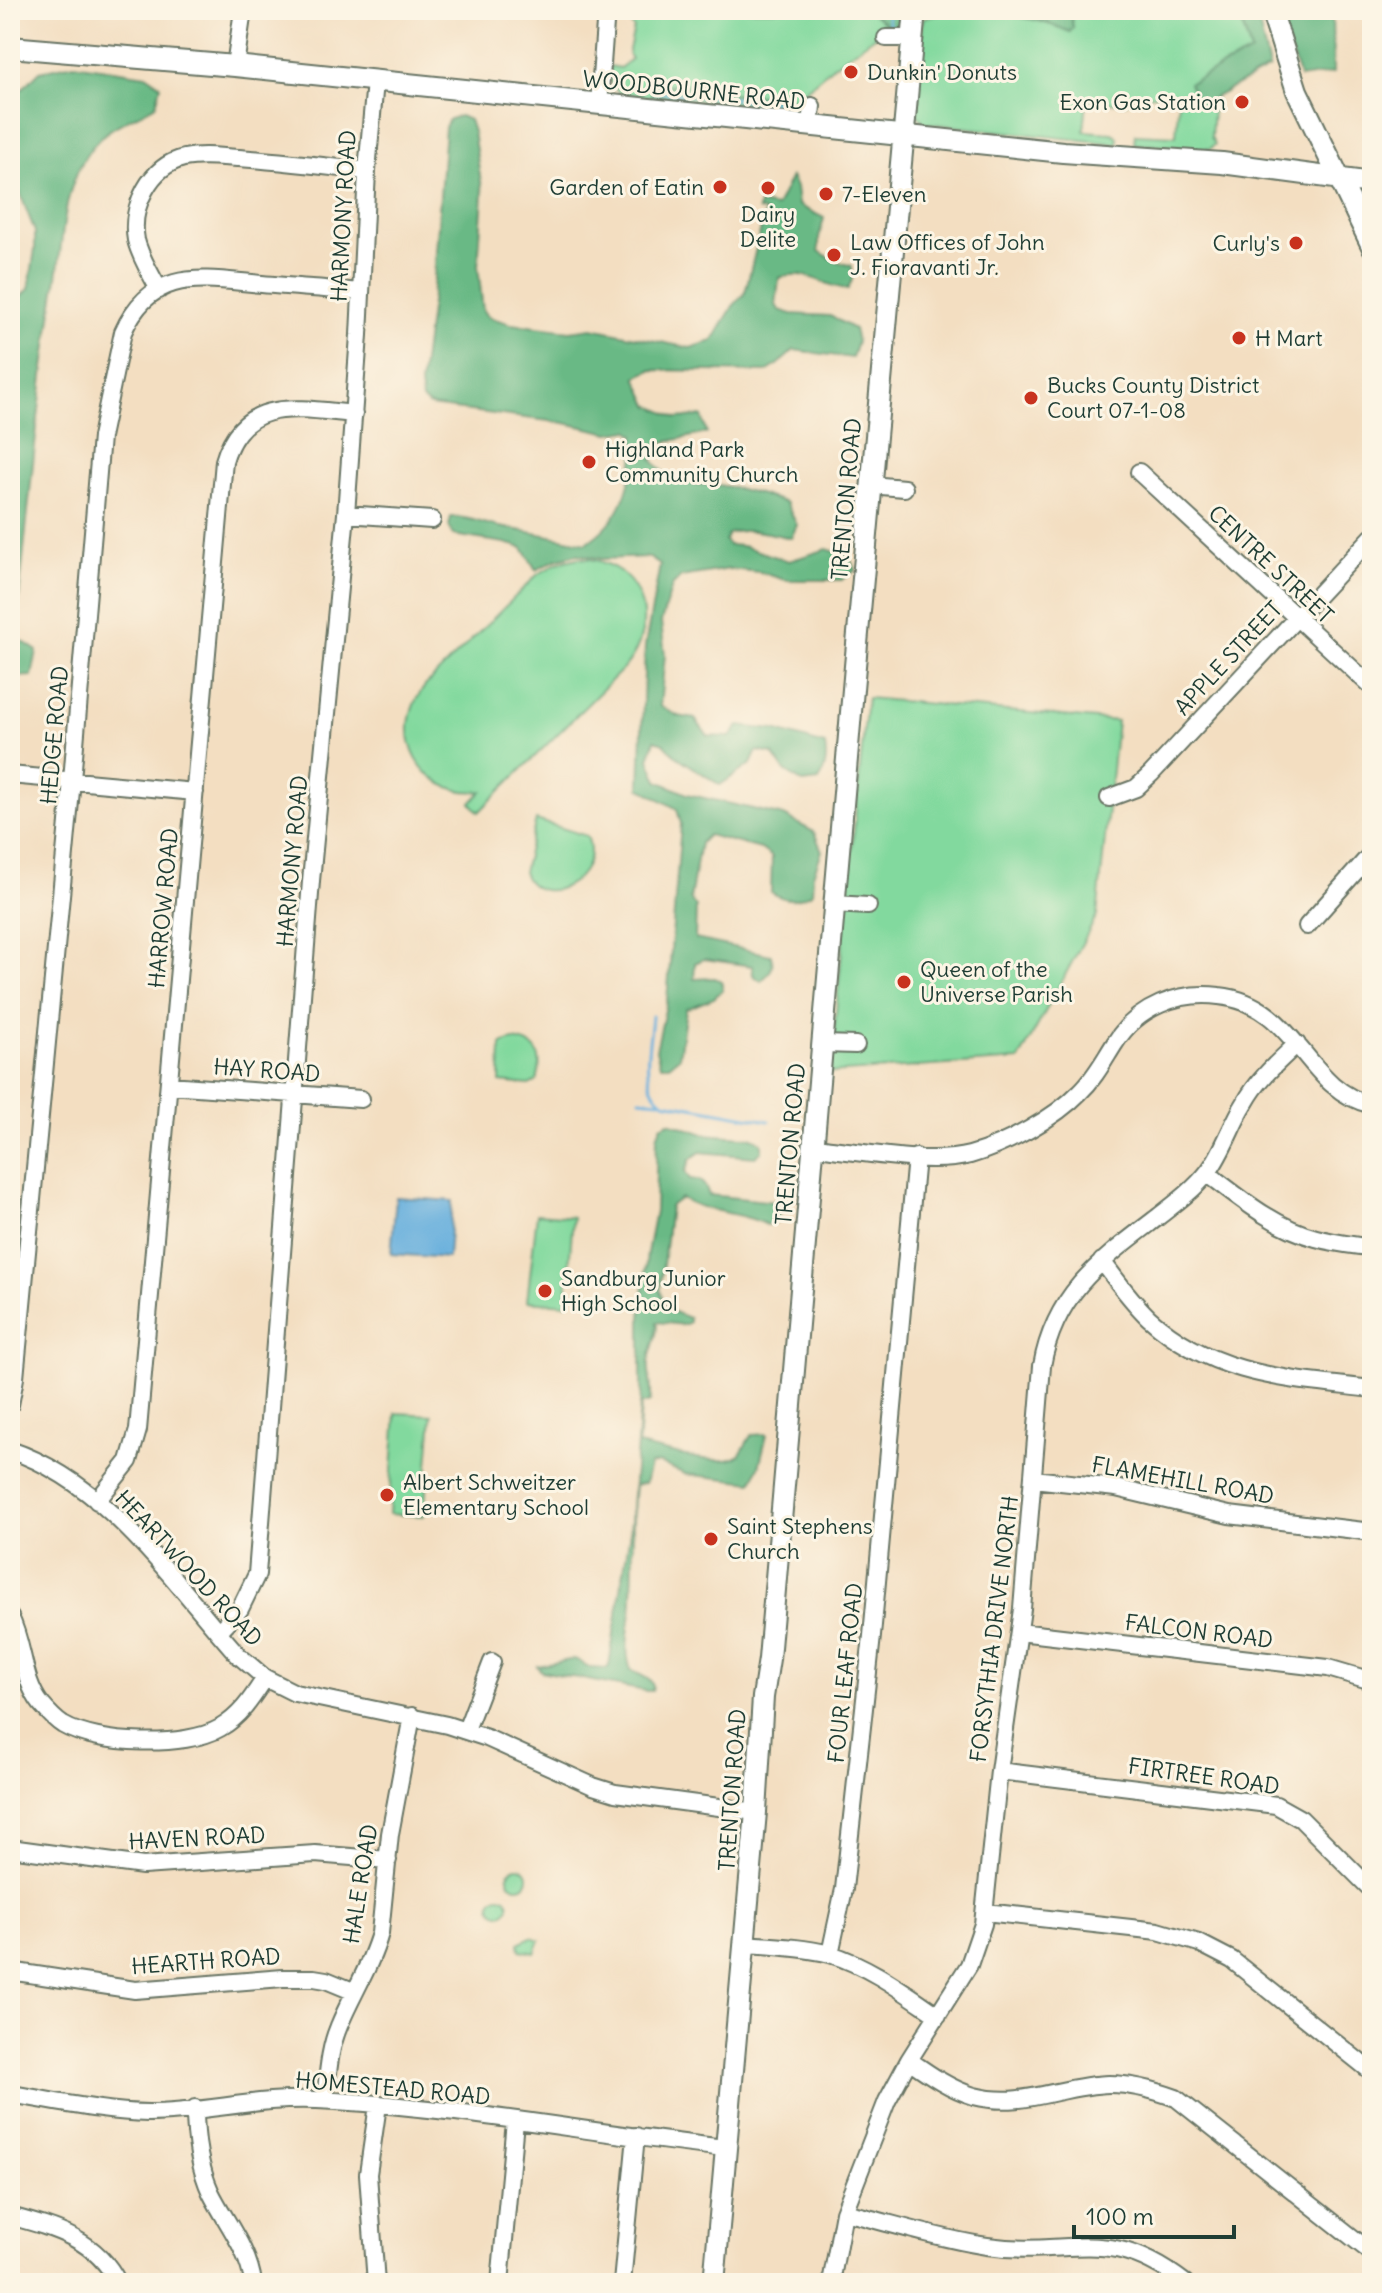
<svg xmlns="http://www.w3.org/2000/svg" width="1382" height="2293" font-family="Delius,sans-serif">
<rect width="100%" height="100%" fill="#fcf5e5"/>
<filter id="ink" filterUnits="userSpaceOnUse"><feTurbulence type="fractalNoise" baseFrequency=".0125" numOctaves="2"/><feDisplacementMap in="SourceGraphic" scale="16" xChannelSelector="R" yChannelSelector="G"/><feConvolveMatrix kernelMatrix="1 2 1 2 8 2 1 2 1" color-interpolation-filters="sRGB"/></filter>
<filter id="wash" filterUnits="userSpaceOnUse"><feTurbulence type="fractalNoise" baseFrequency=".006" numOctaves="4" result="noise"/><feDisplacementMap in="SourceGraphic" scale="32" xChannelSelector="R" yChannelSelector="G"/><feGaussianBlur stdDeviation="1.8" result="paint"/><feColorMatrix in="noise" values="0 0 0 0 0 0 0 0 0 0 0 0 0 0 0 0 0 1.4 0 .05"/><feComposite in="paint" operator="in"/></filter>
<g filter="url(#wash)">
<rect width="100%" height="100%" fill="#f3dec1"/>
<path fill="#82d99e" stroke="#508b69" stroke-width="2" d="M630,10H868L888,26L893,27L902,10L899,29H885L833,66L801,94L797,99L795,106L791,97L730,93L726,86L669,85L663,89L652,88L651,97L619,93L610,82V66L620,68L631,59L628,54L634,28L631,25Z
M959,10C979,10 998,12 1017,15C1037,18 1055,31 1073,27L1069,10H1237L1251,52L1199,105L1214,97L1211,137L1215,144L1210,149L1134,144L1135,134L1176,136L1179,93L1134,97L1126,104L1087,100L1084,131L1112,133L1118,137L1117,144L924,123L918,116L916,111L923,18Z
M578,558C640,559 663,623 624,668L479,812L471,803L482,791C421,798 386,732 426,685L537,575L557,563Z
M867,698L1117,721L1097,916L1019,1060L830,1073Z
M536,820L587,836C605,880 537,912 523,872Z
M513,1040C540,1043 543,1058 537,1081L529,1085L500,1082L501,1044Z
M537,1214L573,1217L566,1304L527,1301Z
M396,1413L432,1415L424,1516L389,1514Z
M508 1877a10 10 0 1 1 20 0a10 10 0 1 1-20 0Z
M491 1905a9 9 0 1 1 18 0a9 9 0 1 1-18 0Z
M531,1937L540,1940L535,1953L520,1950L519,1943Z"/>
<path fill="#69b985" stroke="#447b5c" stroke-width="2" d="M869,10H900L898,22L893,27L888,26Z
M985,10H1069L1073,27L1070,32L1045,22Z
M1238,10H1256L1269,68L1199,106L1189,83L1251,52Z
M1276,10H1332L1333,73L1300,78Z
M74,64L146,75L161,85L156,105C126,123 104,125 84,159C63,193 63,238 57,277C38,396 28,516 15,636L37,651L32,676L10,677V333L18,331L12,305L29,289L35,249V232L10,167V125L20,91L40,71Z
M669,85L726,87L730,94L791,97L795,106L776,107L651,97L652,88L663,89Z
M460,116L469,120L473,132L483,194L478,266L483,311L488,317L511,324L570,331L592,328L690,348L713,341L733,306L745,293L765,212L758,210L759,204L776,207L791,177L796,187L798,205L824,218L819,238V251L835,261L852,266V280L848,289C824,287 805,267 779,278L776,305L779,310L792,314L830,316L854,329L857,342L852,358L794,350L779,364L766,372L651,370L636,377L649,405L677,418L702,416L707,433L661,443L652,459C678,493 688,481 724,486C745,489 766,496 786,503L797,525L791,538C769,533 749,527 728,534L725,541L728,545L742,546L789,561L827,549L848,556L856,570L842,580H785L760,572L729,569L681,577L672,586L661,622L665,655L660,706L678,716L695,719L708,736L730,737L739,726L774,730L825,745C827,759 826,768 819,781L803,783L785,771L773,754L757,751L751,764L720,785L676,756L664,743L655,740L649,759L658,781L687,794L784,816L814,832L822,851L813,875L812,893C796,901 786,902 771,892L772,857L761,849L708,835L700,843L690,899L696,907L695,939L771,955C775,968 770,973 761,981L753,975L752,966L704,959L695,963L694,979L715,978L721,981L723,989L714,998L686,1009L679,1057L669,1065H660L656,1050L667,1001L681,824L677,809L640,788L645,646L660,565L648,557L602,559L577,554L555,560L536,570L523,548L505,543L453,535L449,526L451,517C468,516 483,524 500,527C529,532 557,537 586,543C625,519 634,479 635,435L629,430L610,433L565,423L430,406L422,400L420,385L434,280L445,127L449,119Z
M669,1122L704,1134L755,1138L762,1143V1151L755,1157L700,1152L690,1160L685,1172L690,1179C702,1180 705,1184 709,1195L775,1202L779,1216L776,1223L767,1225C740,1211 708,1214 681,1198L670,1206L660,1290L666,1309L689,1318V1322L684,1325L657,1322C657,1342 651,1346 649,1361C647,1375 654,1389 650,1402L641,1405L638,1445C658,1449 722,1469 738,1456C744,1451 746,1441 752,1435L767,1434L759,1467L752,1482L685,1474L659,1463L650,1465L645,1483L635,1485C631,1523 634,1559 632,1597C632,1621 622,1647 631,1670L650,1680L653,1686L652,1691H645L541,1671L537,1666L575,1659L591,1668L606,1669L609,1666L630,1532L641,1393V1317L647,1253L655,1212L657,1137L661,1126Z"/>
<path fill="#66afdd" stroke="#427688" stroke-width="2" d="M396,1197L452,1201L448,1258L391,1254Z"/>
<g fill="none" stroke-linecap="round" stroke-linejoin="round">
<path stroke="#66afdd" stroke-width="3" d="M886,10L889,24
M654,92L790,103
M652,1016C650,1045 638,1083 664,1102L769,1121
M640,1099L660,1101"/>
</g>
</g>
<g filter="url(#ink)">
<g fill="none" stroke-linecap="round" stroke-linejoin="round">
<g stroke="#697565" stroke-width="20">
<path id="minor" d="M886,38H912
M235,66L243,10
M599,105L606,10
M810,125L812,106
M159,290C151,274 140,257 136,240C130,207 150,166 184,158C202,154 221,157 239,158C282,161 324,166 367,171
M1139,472L1372,687
M871,485L904,488
M346,514L432,520
M10,775L195,792
M1109,798L1136,788L1151,774L1372,537
M834,904L868,906
M1307,926L1372,853
M823,1044L856,1045
M169,1085L361,1099
M814,1147C858,1151 929,1166 970,1155C1006,1145 1055,1118 1080,1092C1095,1078 1104,1060 1115,1043C1137,1007 1179,991 1219,996C1298,1004 1304,1090 1372,1105
M1207,1173C1240,1198 1274,1227 1316,1238C1334,1243 1353,1245 1372,1248
M1102,1261C1117,1281 1131,1301 1149,1318C1214,1377 1289,1379 1372,1389
M10,1405L15,1378L72,780L101,437L123,332C152,266 203,279 262,284C295,287 328,289 361,292
M10,1450C109,1483 172,1581 238,1655L265,1678L295,1693L447,1725L487,1738L593,1786L615,1793L756,1812
M1033,1479L1116,1488L1229,1515L1372,1532
M97,1501L129,1461L138,1430L224,461C243,395 300,409 354,414
M10,1617C24,1644 22,1680 41,1704C47,1711 55,1720 63,1725C97,1745 186,1748 220,1728C241,1716 252,1698 265,1678
M218,1632L240,1609L257,1574L311,881L346,514L359,335L367,171L375,81
M1019,1632L1328,1668L1372,1681
M466,1730L492,1662
M999,1771L1276,1805L1301,1819L1372,1890
M10,1848L143,1866L315,1854L388,1860
M985,1912L1158,1931L1199,1943L1232,1960L1372,2072
M744,1944C772,1946 802,1947 830,1954C869,1966 904,1992 938,2015
M830,1954L844,1889L872,1636L916,1157
M10,1971L135,1990L283,1978H314L326,1980L355,1992
M909,2060C929,2074 950,2089 974,2096C1024,2109 1061,2085 1109,2084C1132,2084 1154,2090 1176,2098L1372,2253
M10,2094C55,2101 102,2112 148,2113C204,2113 260,2097 317,2100C453,2106 589,2133 725,2148
M325,2100C328,2075 329,2049 339,2026C352,1994 371,1966 380,1933L390,1834L412,1716
M195,2108C195,2137 199,2167 211,2193C226,2223 249,2250 253,2283
M844,2212C891,2223 939,2239 987,2246C1070,2258 1108,2223 1185,2283
M10,2216C54,2228 97,2239 118,2283
M376,2283L368,2174L378,2105
M500,2283L515,2121
M622,2283L636,2136
M831,2283L844,2212L887,2101L909,2060L969,1965L983,1924L999,1771L1022,1609L1042,1366C1055,1292 1102,1260 1158,1217C1176,1203 1194,1190 1208,1172C1224,1151 1231,1125 1245,1103C1258,1079 1278,1062 1297,1044"/>
</g>
<g stroke="#697565" stroke-width="24">
<path id="major" d="M1271,10L1297,91L1372,246
M10,47L235,66L1063,152L1222,163L1372,183
M714,2283L756,1812L763,1697L769,1659L855,666L915,10"/>
</g>
<use href="#minor" stroke="#fff" stroke-width="16"/>
<use href="#major" stroke="#fff" stroke-width="20"/>
</g>
</g>
<g fill="#c8321e" stroke="#fcf5e5" stroke-width="3">
<circle cx="851" cy="72" r="8"/>
<circle cx="1242" cy="102" r="8"/>
<circle cx="720" cy="187" r="8"/>
<circle cx="768" cy="188" r="8"/>
<circle cx="826" cy="194" r="8"/>
<circle cx="1296" cy="243" r="8"/>
<circle cx="834" cy="255" r="8"/>
<circle cx="1239" cy="338" r="8"/>
<circle cx="1031" cy="398" r="8"/>
<circle cx="589" cy="462" r="8"/>
<circle cx="904" cy="982" r="8"/>
<circle cx="545" cy="1291" r="8"/>
<circle cx="387" cy="1495" r="8"/>
<circle cx="711" cy="1539" r="8"/>
</g>
<g text-anchor="middle" dominant-baseline="central" stroke-width="6" stroke-linejoin="round" paint-order="stroke">
<g font-size="22" fill="#1f3d34" stroke="#fcf5e5" text-anchor="start">
<text x="867" y="72">Dunkin' Donuts</text>
<text x="1226" y="102" text-anchor="end">Exon Gas Station</text>
<text x="704" y="187" text-anchor="end">Garden of Eatin</text>
<text x="842" y="194">7-Eleven</text>
<text x="768" y="214" text-anchor="middle">Dairy<tspan x="768" dy="25">Delite</tspan></text>
<text x="850" y="242">Law Offices of John<tspan x="850" dy="25">J. Fioravanti Jr.</tspan></text>
<text x="1280" y="243" text-anchor="end">Curly's</text>
<text x="1255" y="338">H Mart</text>
<text x="1047" y="385">Bucks County District<tspan x="1047" dy="25">Court 07-1-08</tspan></text>
<text x="605" y="449">Highland Park<tspan x="605" dy="25">Community Church</tspan></text>
<text x="920" y="969">Queen of the<tspan x="920" dy="25">Universe Parish</tspan></text>
<text x="561" y="1278">Sandburg Junior<tspan x="561" dy="25">High School</tspan></text>
<text x="403" y="1482">Albert Schweitzer<tspan x="403" dy="25">Elementary School</tspan></text>
<text x="727" y="1526">Saint Stephens<tspan x="727" dy="25">Church</tspan></text>
</g>
<g font-size="22" fill="#1f3d34" stroke="#fcf5e5">
<text transform="translate(694 90) rotate(6)">WOODBOURNE ROAD</text>
<text transform="translate(343 216) rotate(-87)">HARMONY ROAD</text>
<text transform="translate(846 499) rotate(-85)">TRENTON ROAD</text>
<text transform="translate(1271 564) rotate(43)">CENTRE STREET</text>
<text transform="translate(1228 658) rotate(-47)">APPLE STREET</text>
<text transform="translate(54 735) rotate(-85)">HEDGE ROAD</text>
<text transform="translate(292 861) rotate(-85)">HARMONY ROAD</text>
<text transform="translate(163 908) rotate(-85)">HARROW ROAD</text>
<text transform="translate(267 1070) rotate(4)">HAY ROAD</text>
<text transform="translate(790 1144) rotate(-85)">TRENTON ROAD</text>
<text transform="translate(1183 1480) rotate(10)">FLAMEHILL ROAD</text>
<text transform="translate(189 1568) rotate(47)">HEARTWOOD ROAD</text>
<text transform="translate(994 1629) rotate(-83)">FORSYTHIA DRIVE NORTH</text>
<text transform="translate(1199 1631) rotate(7)">FALCON ROAD</text>
<text transform="translate(845 1673) rotate(-84)">FOUR LEAF ROAD</text>
<text transform="translate(1204 1776) rotate(8)">FIRTREE ROAD</text>
<text transform="translate(732 1790) rotate(-86)">TRENTON ROAD</text>
<text transform="translate(197 1838) rotate(-3)">HAVEN ROAD</text>
<text transform="translate(360 1884) rotate(-81)">HALE ROAD</text>
<text transform="translate(206 1961) rotate(-4)">HEARTH ROAD</text>
<text transform="translate(393 2088) rotate(5)">HOMESTEAD ROAD</text>
</g>
</g>
<rect width="1382" height="2293" fill="none" stroke="#fcf5e5" stroke-width="40"/>
<path d="M1074 2225v12h160v-12" fill="none" stroke="#1f3d34" stroke-width="4"/>
<text x="1086" y="2225" font-size="24" fill="#1f3d34" stroke="#fcf5e5" stroke-width="6" paint-order="stroke">100 m</text>
</svg>
